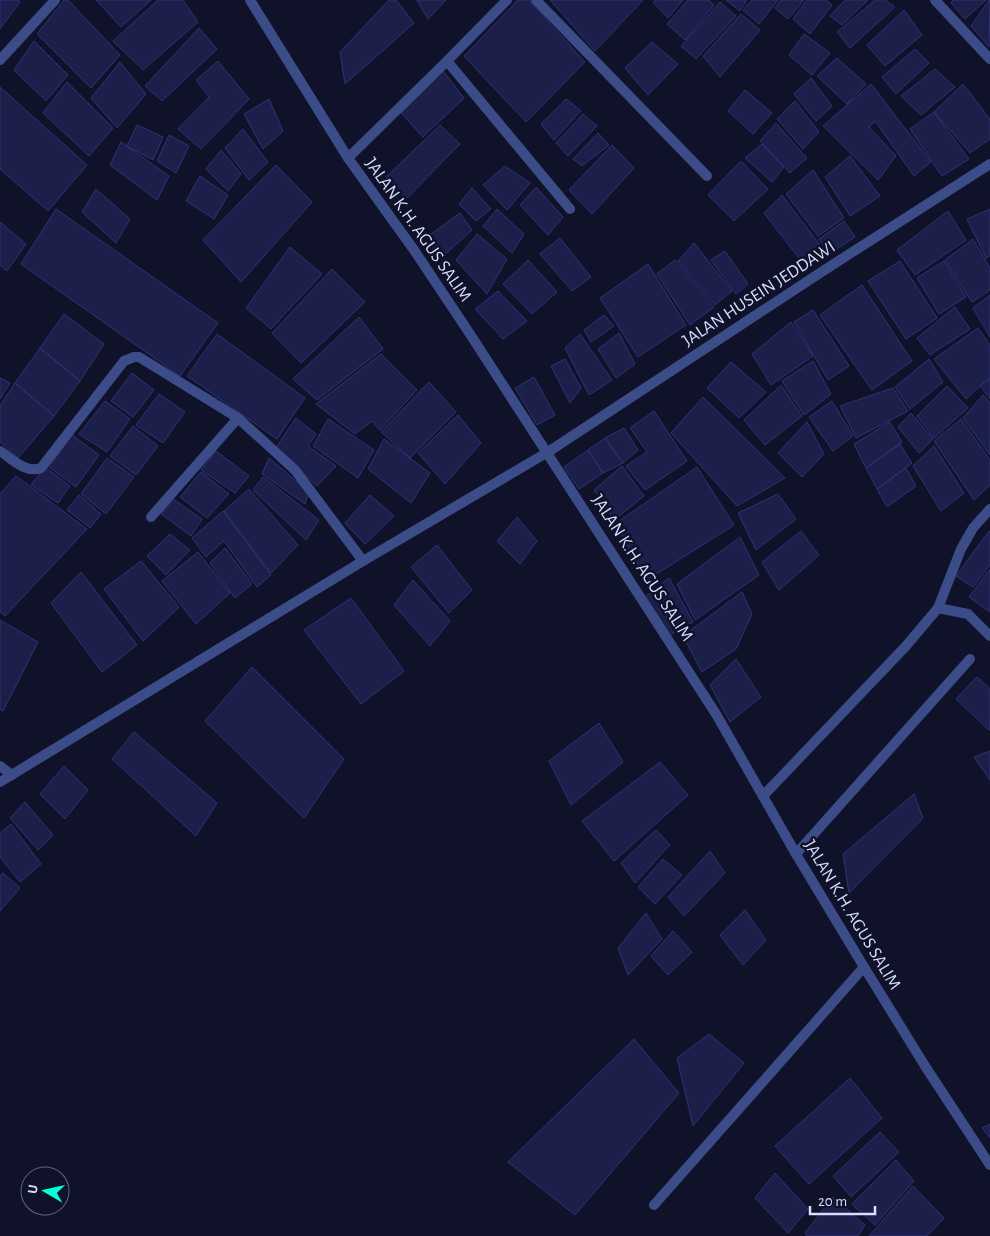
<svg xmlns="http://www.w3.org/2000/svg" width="990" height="1236" font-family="'Alegreya Sans',sans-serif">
<rect width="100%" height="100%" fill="#101229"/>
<path fill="#1c1f4a" stroke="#2e3377" d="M0,0H18L20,2L0,29Z
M64,0H68L120,55L91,88L37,34Z
M96,0H151L121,27Z
M158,0H183L198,22L143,70L113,41Z
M389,0H396L414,23L345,84L340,52Z
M417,0H446L428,19Z
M518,0H529L585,62L526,122L464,56Z
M550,0H643L595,51Z
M656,0H683L668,18L653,2Z
M688,0H709L714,5L685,40L667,24Z
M726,0H747L740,11Z
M752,0H778L759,24L743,10Z
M781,0H804L788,19L775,8Z
M807,0H826L832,5L810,34L793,19Z
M845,0H868L842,25L830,16Z
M875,0H885L895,7L850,48L837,32Z
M953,0H986L965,19L951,3Z
M989,0H990L989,47L971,26Z
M720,2L736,16L696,59L681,46Z
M904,10L922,35L885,66L867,45Z
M741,14L760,30L720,77L703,56Z
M199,28L217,49L162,101L145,86Z
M804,34L830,53L812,75L789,55Z
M34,41L68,75L46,101L14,70Z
M652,42L678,64L648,95L625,68Z
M915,49L929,63L896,94L882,77Z
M837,58L866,84L847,104L817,76Z
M218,61L249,99L201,149L178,129L209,97L196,80Z
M120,62L146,94L117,128L91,98Z
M935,69L955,87L921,115L901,96Z
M443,71L464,98L423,137L401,113Z
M811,78L832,106L816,121L794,94Z
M67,82L113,128L89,156L43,113Z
M871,84L931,162L914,176L875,121L869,127L896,156L878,180L823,126Z
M963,84L990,119V139L970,153L934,112Z
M0,87L87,165L48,211L0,169Z
M745,90L772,113L753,134L728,111Z
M269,99L283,131L263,149L244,114Z
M566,99L581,111L554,140L541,124Z
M795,101L819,132L803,149L777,119Z
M934,112L969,159L942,176L910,129Z
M583,114L597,126L568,156L556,143Z
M776,123L807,158L790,173L760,141Z
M137,125L163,137L153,160L127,146Z
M440,125L460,144L406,199L386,177Z
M243,129L268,162L249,180L225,148Z
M598,133L609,145L582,166L573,159Z
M169,135L189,146L176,173L157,161Z
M121,142L169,176L157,200L110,165Z
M762,144L784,167L772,182L745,158Z
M612,145L634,168L592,214L569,190Z
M221,150L241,174L228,191L206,169Z
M850,156L880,196L850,216L825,177Z
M741,161L768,189L734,221L708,195Z
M276,165L312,202L241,282L203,240Z
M505,166L530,183L507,210L483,185Z
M813,170L844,218L818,236L786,194Z
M200,176L228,195L214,219L186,201Z
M536,187L563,217L548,235L520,205Z
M472,188L491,209L476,221L459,204Z
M96,189L130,219L116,243L82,212Z
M782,195L823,249L802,262L764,213Z
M56,209L218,323L180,376L21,264Z
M497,209L524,234L512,253L483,226Z
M990,209V256L986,258L967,219Z
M948,211L966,240L915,275L897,250Z
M460,213L472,230L441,258L427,237Z
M844,221L855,237L829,254L819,239Z
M0,222L26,244L7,271L0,265Z
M477,234L507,259L487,294L456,260Z
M560,238L591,277L572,291L540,254Z
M973,239L990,268V290L972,302L945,260Z
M694,243L732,291L715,305L678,261Z
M290,247L322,274L271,329L246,308Z
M725,251L748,284L736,294L711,260Z
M528,260L557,292L532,314L503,284Z
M675,260L714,307L690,325L657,274Z
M900,261L937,318L906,339L868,281Z
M944,261L966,297L939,314L917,278Z
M648,264L686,325L638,357L600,298Z
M332,269L365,302L301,363L272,333Z
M862,285L912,361L872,390L820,315Z
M498,291L527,321L503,339L475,309Z
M990,295V337L973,308Z
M955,307L970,329L930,355L917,338Z
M813,310L849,366L828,380L794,322Z
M64,314L104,344L80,381L40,348Z
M604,315L614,326L591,342L584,330Z
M359,317L383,349L317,400L293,379Z
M791,322L813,356L771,385L752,354Z
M978,328L990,345V377L966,399L934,359Z
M619,333L635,364L616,378L598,349Z
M217,334L305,398L277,439L187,376Z
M580,334L612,380L589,395L565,348Z
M40,348L80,381L54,416L15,383Z
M381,354L417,390L380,430L372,421L355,434L316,404Z
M565,359L581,388L570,403L551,366Z
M929,359L943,382L910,409L895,387Z
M813,361L831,394L804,415L782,381Z
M731,362L766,392L739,418L707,388Z
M132,373L154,390L133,417L111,401Z
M534,377L555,415L537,425L515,388Z
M0,378L10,383L0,399Z
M990,378V399L980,386Z
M429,382L456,412L410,458L381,432Z
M15,383L54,416L18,458L0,442V406Z
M781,385L802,416L765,445L744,420Z
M947,386L968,408L934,438L917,416Z
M893,388L908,411L856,438L840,406Z
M159,394L185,412L163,443L136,425Z
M983,395L990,403V455L963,418Z
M703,397L785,478L737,506L671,433Z
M105,401L130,419L107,452L79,434Z
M832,401L853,436L833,451L809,417Z
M654,411L687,461L645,490L626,466L647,452L630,428Z
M911,413L933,439L919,453L898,427Z
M458,415L481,443L445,484L418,453Z
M296,418L316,434L308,446L336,466L317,486L275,449Z
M328,419L374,450L358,478L313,446Z
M961,419L990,460V485L974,500L934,441Z
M807,422L824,454L802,477L778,453Z
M890,422L902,442L866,468L854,444Z
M133,426L158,446L136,475L110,456Z
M624,428L638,450L623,463L605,438Z
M72,435L99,455L76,487L49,467Z
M605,438L623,463L603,473L588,450Z
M384,439L430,473L411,503L368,469Z
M900,444L912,463L877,489L866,468Z
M934,446L964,493L941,511L913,466Z
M588,450L603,473L579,489L564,467Z
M216,451L249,476L235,493L201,470Z
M107,458L134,477L106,514L81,494Z
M269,458L309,492L305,504L262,474Z
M622,466L644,496L614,520L594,490Z
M45,467L70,486L58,503L31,485Z
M697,467L734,525L647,580L615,524Z
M906,468L916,486L887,507L877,489Z
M201,472L229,494L207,518L180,497Z
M16,476L87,529L5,616L0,612V494Z
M263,477L319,520L306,540L253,490Z
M249,489L298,545L271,573L224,511Z
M778,494L796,519L756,550L738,513Z
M79,495L101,514L90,528L67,510Z
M370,495L394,516L365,544L345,523Z
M173,499L202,519L191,536L161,514Z
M223,511L271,575L257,587L224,541L206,557L192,538Z
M517,517L537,541L520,564L497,541Z
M801,531L819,555L779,590L762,562Z
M989,531L990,532V565L973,587L956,576Z
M170,534L190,550L166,575L147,556Z
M740,537L759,575L695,620L677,584Z
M437,545L472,590L449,613L411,567Z
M225,548L252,584L235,598L210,563Z
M198,552L230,593L196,624L162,581Z
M141,561L179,607L143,641L104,589Z
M990,569V612L969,597Z
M81,572L137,645L102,672L51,603Z
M669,578L693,622L670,635L645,597Z
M413,580L450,621L430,646L394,605Z
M742,592L752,614L736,649L702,672L683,636Z
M351,598L404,671L361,704L304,630Z
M0,620L38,642L3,711L0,709Z
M736,659L761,697L730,722L710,685Z
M252,667L344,759L304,818L205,721Z
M977,677L990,689V731L956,699Z
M599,723L623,762L571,805L549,761Z
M134,732L217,803L196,836L112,759Z
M990,751V780L974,757Z
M660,762L688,795L614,861L582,821Z
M64,766L88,790L65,819L40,794Z
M914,794L923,818L849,893L843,854Z
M25,802L53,835L38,850L10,818Z
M11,824L41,864L20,882L0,857V833Z
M656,830L670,845L635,883L621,863Z
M710,851L725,873L684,916L668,897Z
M663,859L682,875L655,904L638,887Z
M3,873L20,888L0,911V876Z
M745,910L766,940L743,965L720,935Z
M646,913L662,939L628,975L618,948Z
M673,931L692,952L668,975L651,956Z
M709,1034L744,1063L693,1126L677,1058Z
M634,1039L679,1093L575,1215L508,1162Z
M850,1078L882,1118L809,1184L775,1146Z
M990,1124V1138L982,1128Z
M880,1132L899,1152L851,1197L833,1176Z
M896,1160L914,1181L875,1225L852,1204Z
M775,1173L808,1209L788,1233L755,1198Z
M913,1186L944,1218L927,1236H869Z
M833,1197L865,1225L858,1236H807L805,1233Z"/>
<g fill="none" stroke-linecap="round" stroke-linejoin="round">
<path stroke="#3b4c88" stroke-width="10" d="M654,1205L864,967"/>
<path stroke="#3b4c88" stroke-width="10" d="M536,0L707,176
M935,0L990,59
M0,60L55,0
M447,61L507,0
M348,158L447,61L570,209
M0,451C12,459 26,474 41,468L124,361L134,357H139L238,418L295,470L363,561
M151,517L238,418
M938,608L961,549L973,528L990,509
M0,766L12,775
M763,796L906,646L938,608L968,614L990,636
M796,854L970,659"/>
<path stroke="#3b4c88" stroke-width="10" d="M250,0L348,158L414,250L468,331L716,714L796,854L864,967L925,1066L990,1165
M0,782L363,561L548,452L826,269L990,164"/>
</g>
<g text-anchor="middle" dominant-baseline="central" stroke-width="5" stroke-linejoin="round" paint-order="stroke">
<g font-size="18" fill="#d8deff" stroke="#101229">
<text transform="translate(418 230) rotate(55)">JALAN K.H. AGUS SALIM</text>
<text transform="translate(759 294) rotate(-33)">JALAN HUSEIN JEDDAWI</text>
<text transform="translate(642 568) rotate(57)">JALAN K.H. AGUS SALIM</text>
<text transform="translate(852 915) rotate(59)">JALAN K.H. AGUS SALIM</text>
</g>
</g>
<g transform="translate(45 1191) rotate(279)"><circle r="24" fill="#101229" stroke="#60647f"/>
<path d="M0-4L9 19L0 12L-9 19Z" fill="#04ffd6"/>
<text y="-8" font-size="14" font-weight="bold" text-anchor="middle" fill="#d8deff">U</text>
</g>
<path d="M810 1206v8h65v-8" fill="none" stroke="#d8deff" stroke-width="2.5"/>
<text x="818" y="1206" font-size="15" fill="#d8deff" stroke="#101229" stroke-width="4" paint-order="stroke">20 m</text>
</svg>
